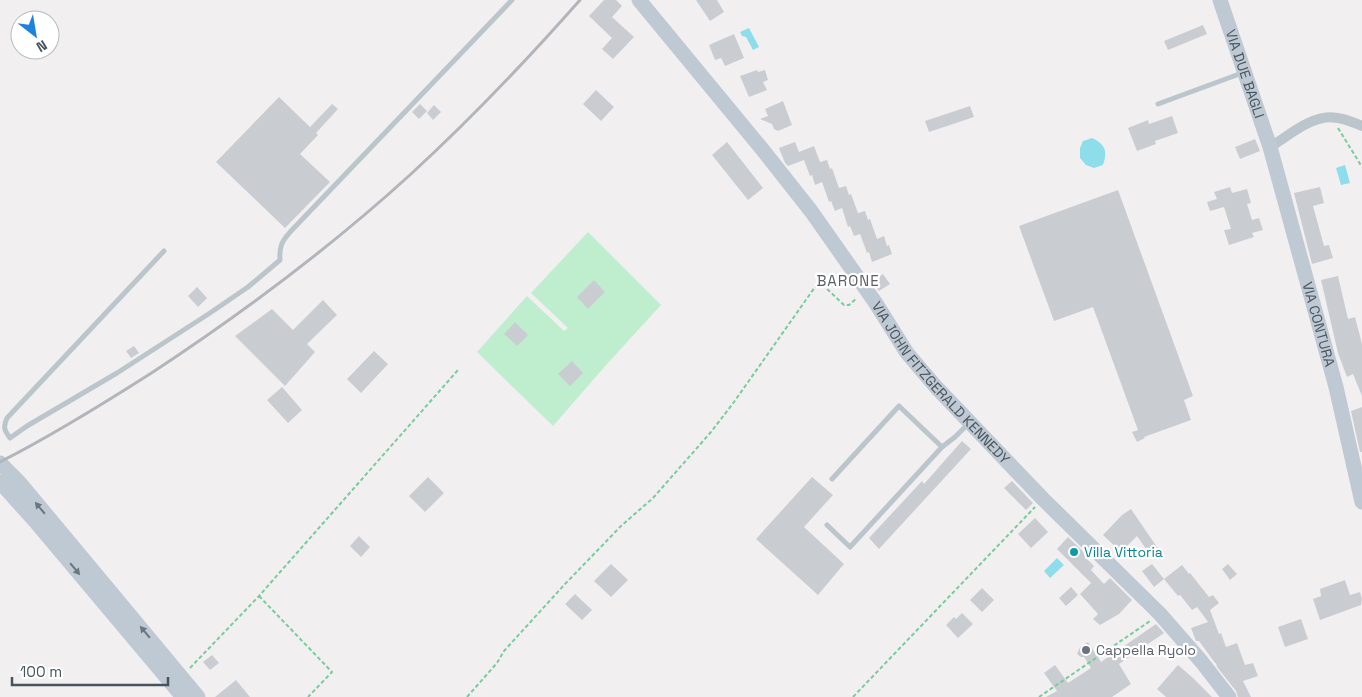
<svg xmlns="http://www.w3.org/2000/svg" width="1362" height="697" font-family="'Space Grotesk',sans-serif">
<rect width="100%" height="100%" fill="#f2eff0"/>
<path fill="#bfeece" d="M588,232L661,305L607,364L553,426L477,352L527,296L564,331L568,328L531,293Z"/>
<path fill="#8ddeea" d="M749,28L759,47L753,50L746,37L742,36L740,32Z
M1092,138C1105,144 1108,151 1103,165L1094,168L1086,165L1080,158V148L1083,141Z
M1345,165L1350,183L1341,185L1336,168Z
M1057,558L1064,565L1050,578L1044,571Z"/>
<path fill="#c9cdd2" d="M604,0H616L622,6L612,17L634,37L613,59L602,49L612,38L589,16Z
M696,0H717L724,12L710,21Z
M1203,25L1207,34L1168,50L1164,41Z
M734,34L744,58L725,66L721,58L715,60L709,45Z
M757,70L758,72L765,70L768,80L763,82L767,90L749,97L740,76Z
M596,90L614,107L601,121L583,104Z
M279,97L310,127L332,104L338,109L316,133L318,135L300,154L330,182L285,228L216,162Z
M783,101L792,125L778,131L774,129L772,124L760,119L768,116L765,109Z
M420,104L427,111L419,119L412,112Z
M434,105L441,112L433,120L427,113Z
M970,106L974,117L929,132L925,121Z
M1172,116L1178,133L1155,141L1156,144L1137,151L1128,128L1148,120L1149,124Z
M1255,139L1260,151L1240,159L1235,147Z
M727,142L763,188L748,200L712,155Z
M795,142L799,152L814,146L820,162L827,160L830,169L832,168L839,188L846,186L849,195L851,194L858,213L865,211L868,220L870,219L877,239L884,236L887,246L889,245L892,254L872,262L869,252L867,253L860,234L854,236L850,226L848,227L842,208L835,211L831,201L829,202L822,182L815,185L812,175L810,176L804,160L788,166L785,163L779,148Z
M1230,187L1232,193L1247,189L1251,203L1247,204L1252,220L1259,218L1263,230L1252,233L1254,237L1229,245L1224,230L1231,229L1224,207L1210,211L1207,202L1217,199L1214,192Z
M1320,187L1324,203L1313,206L1324,246L1329,245L1333,258L1312,264L1294,193Z
M1118,190L1193,396L1184,400L1191,420L1144,437L1145,438L1137,442L1132,432L1138,430L1093,307L1054,321L1019,226Z
M883,274L890,284L879,291L872,281Z
M1338,276L1348,319L1355,317L1362,344V396L1353,374L1347,377L1338,353L1321,280Z
M594,280L605,292L588,309L577,297Z
M197,287L207,298L198,307L188,296Z
M323,300L337,315L307,344L315,352L285,386L235,336L272,309L293,330Z
M515,322L528,335L517,346L504,334Z
M134,346L139,353L131,358L126,351Z
M374,351L388,364L361,393L347,379Z
M572,361L583,373L570,386L558,374Z
M282,387L302,410L288,423L267,400Z
M1362,407V452H1360L1351,411Z
M962,441L971,449L879,549L869,538L922,481L924,484Z
M428,477L444,493L425,512L409,496Z
M812,477L833,495L804,527L844,564L818,595L756,539Z
M1012,481L1033,503L1026,510L1004,488Z
M1131,509L1161,553L1153,559L1137,536L1121,552L1103,535L1122,515Z
M1035,518L1048,532L1031,548L1018,534Z
M359,536L370,547L361,557L350,546Z
M1068,537L1089,557L1087,559L1094,566L1091,570L1104,584L1110,578L1132,600L1119,614L1100,625L1093,619L1098,614L1080,594L1091,583L1057,549Z
M611,564L628,580L611,597L594,581Z
M1152,564L1164,579L1154,587L1142,571Z
M1228,564L1237,574L1230,580L1222,569Z
M1182,565L1189,574L1190,573L1209,597L1213,595L1219,603L1210,610L1219,634L1221,633L1226,647L1237,643L1245,665L1253,663L1258,676L1243,681L1251,697H1238L1236,691L1217,667L1216,663H1215L1199,641H1196L1191,628L1208,622L1197,607L1192,610L1180,595L1178,596L1164,579Z
M1345,580L1350,595L1360,592L1362,599L1361,605L1320,620L1313,599L1321,596L1320,589Z
M1071,587L1078,595L1066,606L1059,598Z
M982,588L994,600L982,612L970,600Z
M575,594L592,610L582,620L565,604Z
M962,613L973,624L958,638L946,625L954,617L956,619Z
M1301,619L1308,639L1285,647L1278,627Z
M1156,624L1164,633L1119,664L1131,684L1112,697H1046L1057,691L1044,673L1055,665L1068,683L1091,668L1084,657H1081L1077,654L1080,647L1088,642L1101,662Z
M212,655L219,663L210,670L203,662Z
M1178,665L1193,678L1212,697H1166L1157,689Z
M236,680L250,697H215Z"/>
<g fill="none" stroke-linecap="round" stroke-linejoin="round">
<path stroke="#78cc9c" stroke-width="2" stroke-dasharray="4 2.5" stroke-linecap="butt" d="M1338,128L1362,167
M259,596L332,672L308,697
M190,668L259,596L458,370
M467,697L497,663L504,651L565,584L621,526L653,498L711,432L734,402L815,287L821,286L825,287L844,305H849L857,298
M853,697L1035,507
M1039,697L1150,621"/>
<path stroke="#bbc5cc" stroke-width="5" d="M1158,104L1242,73
M164,251L7,418C3,427 4,430 10,438L27,426L117,373L210,313L248,287L280,260C279,246 282,241 291,231L512,0
M832,479L899,406L942,447
M827,525L850,547L942,447L955,437L969,423"/>
<path stroke="#bbc5cc" stroke-width="10" d="M1270,147C1285,138 1305,121 1323,118C1336,115 1350,121 1362,126"/>
<g stroke="#bec9d3" stroke-width="15">
<path id="s1" d="M639,0L762,149L811,211L875,302L907,353L936,387L1043,499L1160,614L1201,661L1229,697"/>
<path id="s2" d="M1220,0L1270,147L1336,387L1362,502"/>
<path d="M0,463L19,482L198,697"/>
<path d="M0,482L35,521L183,697"/>
</g>
<path stroke="#b2b5ba" stroke-width="3" d="M0,462C53,435 103,404 153,372C244,312 331,247 411,174C471,119 527,60 580,0"/>
</g>
<defs><path id="oneway-solid" d="M-6-.8H1V-3.2L6.5 0L1 3.2V.8H-6Z" transform="scale(1.25)"/></defs>
<g fill="#6b7780">
<use href="#oneway-solid" transform="translate(40 508) rotate(-130)"/>
<use href="#oneway-solid" transform="translate(75 569) rotate(50)"/>
<use href="#oneway-solid" transform="translate(145 632) rotate(-130)"/>
</g>
<circle fill="#0f9aa8" stroke="#fff" stroke-width="2" cx="1074" cy="552" r="5"/>
<circle fill="#6b7280" stroke="#fff" stroke-width="2" cx="1086" cy="650" r="5"/>
<g text-anchor="middle" dominant-baseline="central" stroke-width="4.5" stroke-linejoin="round" paint-order="stroke">
<g font-size="14" fill="#48545d" stroke="#fff">
<text stroke="none"><textPath href="#s2" startOffset="78">VIA DUE BAGLI</textPath></text>
<text stroke="none"><textPath href="#s2" startOffset="339">VIA CONTURA</textPath></text>
<text stroke="none"><textPath href="#s1" startOffset="488">VIA JOHN FITZGERALD KENNEDY</textPath></text>
</g>
<g font-size="14" fill="#0d838f" stroke="#fff" text-anchor="start">
<text x="1084" y="552">Villa Vittoria</text>
</g>
<g font-size="14" fill="#5b616d" stroke="#fff" text-anchor="start">
<text x="1096" y="650">Cappella Ryolo</text>
</g>
<g font-size="15" letter-spacing="1" fill="#5c6064" stroke="#fff">
<text x="848" y="280">BARONE</text>
</g>
</g>
<g transform="translate(35 35) rotate(149)"><circle r="24" fill="#ffffff" stroke="#b6bbbe"/>
<path d="M0-4L9 19L0 12L-9 19Z" fill="#1d81df"/>
<text y="-8" font-size="14" font-weight="bold" text-anchor="middle" fill="#48545d">N</text>
</g>
<path d="M12 677v8h156v-8" fill="none" stroke="#48545d" stroke-width="2.5"/>
<text x="20" y="677" font-size="15" fill="#48545d" stroke="#ffffff" stroke-width="4" paint-order="stroke">100 m</text>
</svg>
